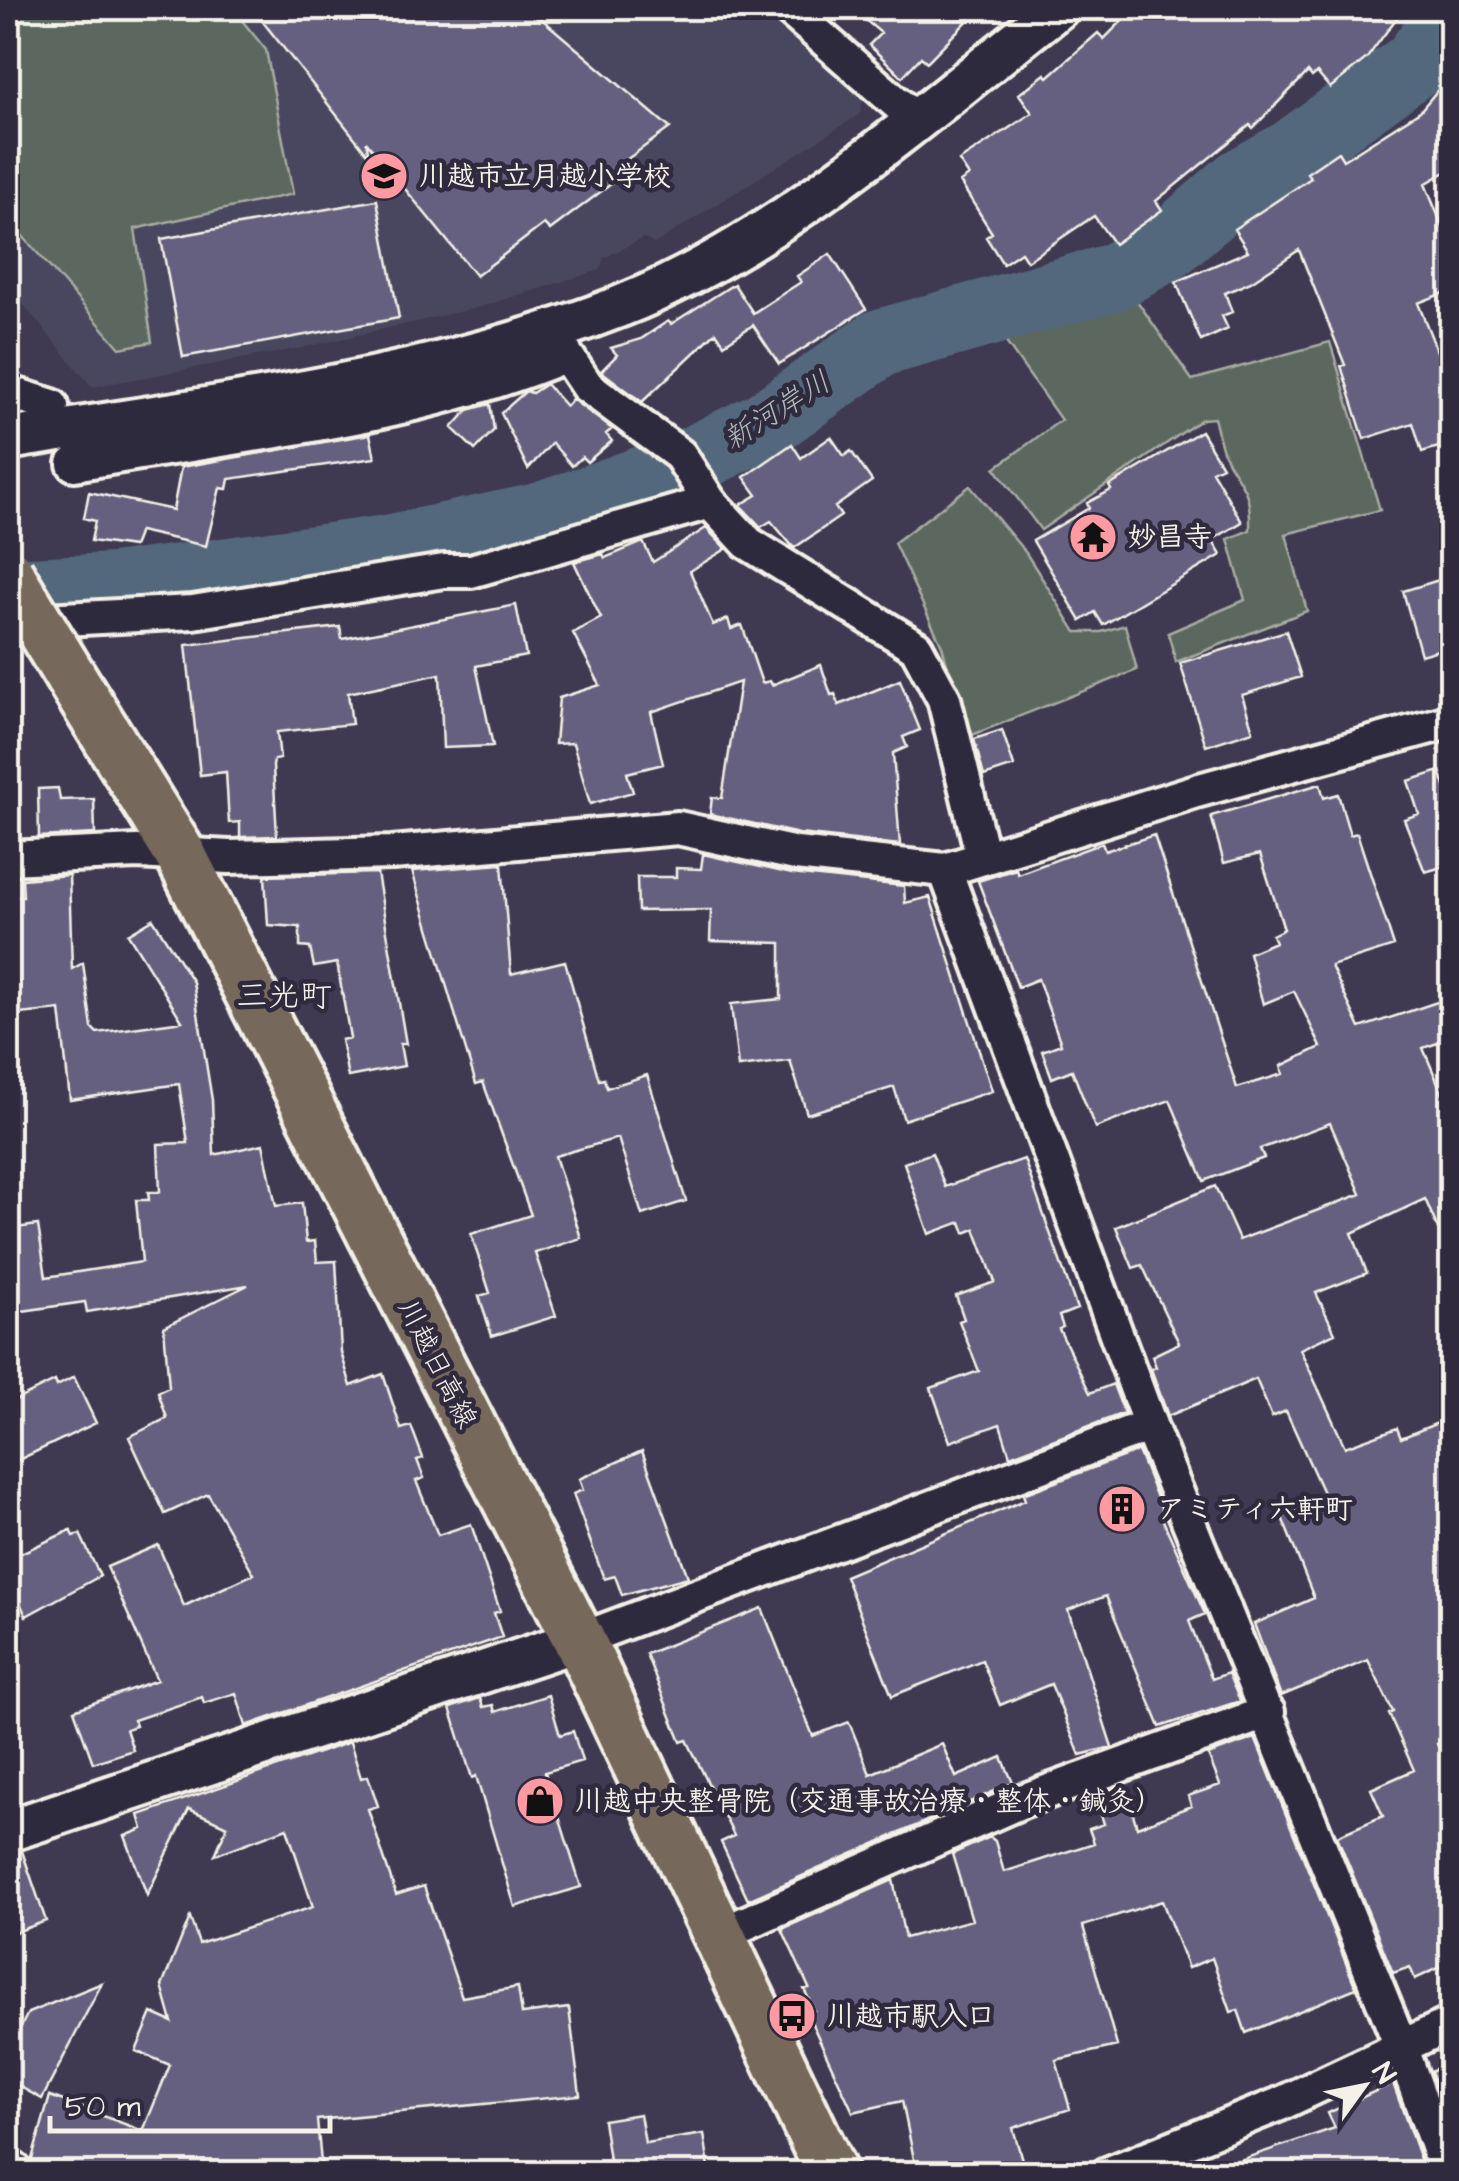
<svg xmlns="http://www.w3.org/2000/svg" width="1459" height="2181" font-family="'Architects Daughter','Klee One',sans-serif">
<rect width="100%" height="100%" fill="#3f3a51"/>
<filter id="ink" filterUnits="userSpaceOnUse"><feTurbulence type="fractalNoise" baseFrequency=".01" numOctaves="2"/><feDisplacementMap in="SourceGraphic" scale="20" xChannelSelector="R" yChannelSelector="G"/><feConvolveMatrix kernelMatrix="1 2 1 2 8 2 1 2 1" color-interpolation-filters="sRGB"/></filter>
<g filter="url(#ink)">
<path fill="#4a465f" d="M8,8H764L864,96L860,114L654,244L643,238L604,258L600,270L480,307L301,348L92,387L8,286Z"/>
<path fill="#5b685e" stroke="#a8aca3" stroke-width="2.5" d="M8,8H232L266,50L293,194L135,229L152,342L120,348L8,219Z
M1135,298L1192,380L1330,342L1380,510L1286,534L1307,611L1176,662L1168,633L1245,600L1228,539L1250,530C1251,496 1246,490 1229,464C1221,451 1218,432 1214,418L1202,419L1041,530L995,468L1061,420L1003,338Z
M970,486L1026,553L1076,632H1101L1125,625L1137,670L967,737L942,646L894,543Z"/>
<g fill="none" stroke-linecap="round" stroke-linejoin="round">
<path stroke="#52677d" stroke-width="68" d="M8,592L114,587L387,549L539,517L677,468L766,424L880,343L1114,277L1165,248L1241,182L1292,153L1416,63L1452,12"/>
</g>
<path fill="#65617f" stroke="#f4f1e8" stroke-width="2.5" d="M252,8H529L670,128L626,160L631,169L550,230L544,224L476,276L366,141L369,156Z
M851,8H980L927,62L921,57L902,77L869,45L881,33Z
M1135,8H1404L1367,58L1330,88L1317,73L1312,77L1308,72L1253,128L1250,125L1156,201L1162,210L1114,244L1094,216L1027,261L1021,252L1003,264L986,237L992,233L960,182L969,176L959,161L1032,113L1019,94L1045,74L1048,77L1098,33L1104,39Z
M1452,73V168L1425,184L1452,249V290L1418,303L1440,359L1452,355V443L1422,452L1413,423L1364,439L1341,366L1345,365L1299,250L1251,282L1225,293L1232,312L1222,316L1228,329L1201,341L1176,282L1248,251L1234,229L1311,178L1307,173L1338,152L1343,160L1420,111Z
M377,200L399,318L183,357L161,239Z
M830,254L866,309L779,364L753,325L724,344L716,332L642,402L601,371L617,355L611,348L641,339L668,321L671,324L734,284L753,313L801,282L797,276Z
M546,384L566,406L572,399L612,429L606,434L612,441L587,462L582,457L572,466L552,443L528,469L501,413L526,391L532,393Z
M490,404L494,430L475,450L452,428L468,410Z
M1201,431L1222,466L1212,471L1242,522L1212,540L1221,555L1103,625L1095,612L1081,621L1033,541L1089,508L1087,503L1111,490L1109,486Z
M370,434L375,458L229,479L227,489L220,488L206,546L139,531L133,547L91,541L95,521L84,518L89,492L173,510L181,467Z
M831,437L844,456L851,451L872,481L835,507L841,516L794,548L771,521L761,527L740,505L757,495L744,477L792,444L801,458Z
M706,528L726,549L690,571L713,625L728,619L731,629L742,625L762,683L770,681L772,685L821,665L831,695L835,694L839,705L900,680L920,730L903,737L907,747L893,753L900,845L799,834L710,814L712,797L722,798L740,682L651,712L663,764L627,773L633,792L590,804L573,743L555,744L559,698L600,685L573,633L601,618L574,562L603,554L605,558L643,542L653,562Z
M1452,576V646L1421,655L1403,591Z
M516,605L526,656L476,666L493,746L443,748L440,674L348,693L352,724L277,732L280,759L274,760L273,766L277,836L240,837V822L229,823L226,772L200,775L186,645L340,627L342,639Z
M1286,631L1301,677L1242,695L1253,731L1206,746L1180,663Z
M1002,730L1014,766L984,776L974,739Z
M1440,771L1452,807V864L1425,872L1404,819L1419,814L1408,781Z
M1320,784L1324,798L1338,794L1350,835L1357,833L1394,946L1331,966L1360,1028L1452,997V1038L1423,1048L1452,1116V1261L1425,1199L1352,1233L1367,1273L1316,1293L1335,1333L1300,1349L1345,1447L1397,1428L1401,1438L1452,1417V1736L1437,1743L1452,1772V1962L1415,1979L1410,1967L1393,1973L1337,1836L1383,1816L1371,1789L1414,1770L1389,1714L1393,1712L1368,1660L1281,1696L1254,1624L1314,1598L1281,1515L1325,1497L1286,1411L1272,1417L1256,1379L1168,1416L1151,1369L1156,1367L1152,1356L1179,1343L1142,1265L1133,1268L1116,1227L1215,1186L1239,1240L1361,1194L1330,1123L1260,1149L1264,1158L1204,1181L1170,1100L1095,1128L1072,1070L1052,1078L1042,1051L1061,1044L1038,979L1018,987L978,881L1016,869L1018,874L1102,843L1105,851L1154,835L1237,1088L1283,1074L1281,1066L1321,1047L1294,991L1263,1004L1249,953L1275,942L1272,935L1284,929L1260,854L1224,863L1211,816Z
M58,788L60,800L94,799L95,834L39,837L38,789Z
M703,854L792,874L904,886L905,903L930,897L992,1091L904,1120L894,1087L807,1114L790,1061L738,1067L731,1004L781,999V943L710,941L711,910L638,911L637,877H676V868L701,869Z
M502,864L511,974L565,961L599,1080L604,1079L607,1088L647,1075L686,1201L642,1215L618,1138L555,1156L581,1238L535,1253L556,1316L492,1336L479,1296L490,1293L471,1234L531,1215L483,1082L476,1084L412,871Z
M377,873L406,1044H400L404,1066L348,1077L341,1040L350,1038L337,963L314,967L310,948L300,947V927L268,925L265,876Z
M69,875L72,969L83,963L92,1028L97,1033L182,1021L128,934L153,919L193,982L212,1100L214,1155L263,1144L276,1206L302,1203L306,1242L315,1241L317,1262L336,1261L341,1352L351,1386L383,1374L401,1429L411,1426L423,1458L417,1460L424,1478L416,1481L438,1535L471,1524L500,1611L494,1613L502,1637L246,1726L236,1693L204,1703L202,1697L134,1720L136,1726L126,1729L133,1750L93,1763L74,1710L157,1680L107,1567L158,1545L184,1606L254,1574L208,1494L165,1514L129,1437L167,1418L158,1392L169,1387L164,1327L248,1285L87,1312L85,1302L8,1313V1229L38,1225L46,1277L142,1262L136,1200H149L148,1192H160L158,1144L188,1143L179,1084L70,1100L60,1010L8,1015V896H23L22,879Z
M932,1153L945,1187L1024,1159L1077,1309L1059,1316L1063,1327L1059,1329L1090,1393L1113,1384L1124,1413L1010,1456L1000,1424L950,1442L931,1388L979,1371L959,1321L964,1319L956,1296L995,1282L975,1229L965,1233L961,1222L929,1234L904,1163Z
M74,1377L96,1423L8,1465V1404L55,1381L57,1386Z
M642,1451L688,1577L622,1595L615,1576L604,1579L573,1494L583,1490L579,1479Z
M1138,1451L1165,1517L1162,1518L1205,1614L1189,1621L1212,1679L1228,1673L1240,1701L1160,1727L1106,1596L1068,1610L1112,1747L1080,1755L1051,1684L1000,1705L982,1660L892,1696L845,1576L1025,1500L1023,1494Z
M71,1530L74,1536L80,1534L100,1576L26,1616L8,1576V1559Z
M762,1608L813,1736L849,1722L870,1774L942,1744L956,1777L1002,1757L1013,1783L748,1900L721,1842L734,1836L687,1740L681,1742L646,1654Z
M548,1695L560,1735L573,1731L582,1761L545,1772L581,1887L515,1907L476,1776L472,1778L450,1708L480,1698L483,1707L493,1705L495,1712Z
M1255,1738L1356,1988L1246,2033L1238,2010L1231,2012L1212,1958L1188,1968L1162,1901L1083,1926L1117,2046L1056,2060L1070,2109L1013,2128L1022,2160L1001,2166L1003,2174H917L902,2101L853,2112L807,2013L814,2010L804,1989L809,1988L782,1929L893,1880L905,1938L972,1920L952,1854L990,1837L995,1841L1004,1872L1094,1843L1089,1829L1104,1824L1095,1796L1124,1785L1137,1827L1191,1806L1188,1796L1220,1785L1208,1755Z
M350,1742L361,1778L368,1776L378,1806L368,1809L396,1895L424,1886L462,1997L518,1987L522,2014L569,2008L580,2095L317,2120L322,2174H56L35,2167L32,2159L50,2096L143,2131L170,2065L136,2051L152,2013L172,2022L162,1986L190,1917L199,1944L313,1907L287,1828L215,1855L227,1826L189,1809L147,1895L125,1836L143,1829L139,1815Z
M22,1851L46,1921L8,1935V1854Z
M102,1983L42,2099L8,2080V2052L28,2013Z
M1452,2061V2127L1431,2071Z
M1393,2083L1425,2173L1217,2174L1216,2168L1335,2128L1328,2113Z
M640,2114L645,2143L704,2134L710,2174H611L603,2120Z"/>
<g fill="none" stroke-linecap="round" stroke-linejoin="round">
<g stroke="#f4f1e8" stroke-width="40">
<path id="minor" d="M788,8L915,119
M549,329L587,386L680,455L710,502L748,543L916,647L944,699L983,858
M8,392L52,406
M74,464C236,435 411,420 564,356
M8,622L193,612L444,571H471L710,502
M8,858L137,852L229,857L392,853L678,828L796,854L945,870L1196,791L1452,721
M945,870L1154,1436L1401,2046L1447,2174
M579,1640L1150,1425
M721,1934L1022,1801L1268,1712
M1107,2174L1280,2104L1452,2023"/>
</g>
<g stroke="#f4f1e8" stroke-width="48">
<path id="tertiary" d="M8,439C212,406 427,382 621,306C777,245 927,110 1058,8
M8,1831L579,1640"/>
</g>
<g stroke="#f4f1e8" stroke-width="52">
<path id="secondary" d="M8,2173L10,2174"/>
</g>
<g stroke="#f4f1e8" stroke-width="58">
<path id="primary" d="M70,676L180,854L579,1640L832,2174"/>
</g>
<use href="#minor" stroke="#2f2a3d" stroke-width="32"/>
<use href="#tertiary" stroke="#2f2a3d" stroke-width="40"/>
<use href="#secondary" stroke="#2f2a3d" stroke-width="45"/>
<use href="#primary" stroke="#76695c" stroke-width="50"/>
<g stroke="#f4f1e8" stroke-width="58" stroke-linecap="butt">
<path id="primary-bridge" d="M8,574L70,676"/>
</g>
<use href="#primary-bridge" stroke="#76695c" stroke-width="50"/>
</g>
</g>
<defs>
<g id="school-disc" transform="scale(2.5)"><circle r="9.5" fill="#ff9aa2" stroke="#2f2a3d"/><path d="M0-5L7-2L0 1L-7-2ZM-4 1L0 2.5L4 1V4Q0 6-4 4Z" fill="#111"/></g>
<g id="temple-disc" transform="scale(2.5)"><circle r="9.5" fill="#ff9aa2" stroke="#2f2a3d"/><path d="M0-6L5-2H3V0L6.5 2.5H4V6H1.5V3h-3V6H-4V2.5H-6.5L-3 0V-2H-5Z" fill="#111"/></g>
<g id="building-disc" transform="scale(2.5)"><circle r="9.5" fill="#ff9aa2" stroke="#2f2a3d"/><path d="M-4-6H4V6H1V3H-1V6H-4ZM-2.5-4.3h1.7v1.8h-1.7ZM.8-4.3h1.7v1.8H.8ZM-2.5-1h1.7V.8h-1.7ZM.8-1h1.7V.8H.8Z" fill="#111"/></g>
<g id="shop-disc" transform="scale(2.5)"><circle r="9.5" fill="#ff9aa2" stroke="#2f2a3d"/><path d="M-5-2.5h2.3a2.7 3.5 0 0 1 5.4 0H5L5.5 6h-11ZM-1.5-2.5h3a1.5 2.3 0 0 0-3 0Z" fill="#111"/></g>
<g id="bus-disc" transform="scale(2.5)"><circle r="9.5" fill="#ff9aa2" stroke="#2f2a3d"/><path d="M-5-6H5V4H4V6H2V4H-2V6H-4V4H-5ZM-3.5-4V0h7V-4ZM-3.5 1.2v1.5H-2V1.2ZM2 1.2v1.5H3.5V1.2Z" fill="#111"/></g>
</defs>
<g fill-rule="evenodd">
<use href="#school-disc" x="384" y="176"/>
<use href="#temple-disc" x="1093" y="537"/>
<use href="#building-disc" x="1122" y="1509"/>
<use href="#shop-disc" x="540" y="1801"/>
<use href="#bus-disc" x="792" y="2016"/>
</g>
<g text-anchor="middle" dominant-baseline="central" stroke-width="9" stroke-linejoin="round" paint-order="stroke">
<g font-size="28" font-weight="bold" fill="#f4f1e8" stroke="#2f2a3d" text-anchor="start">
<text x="419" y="176">川越市立月越小学校</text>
<text x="1128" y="537">妙昌寺</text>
<text x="1157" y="1509">アミティ六軒町</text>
<text x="575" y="1801">川越中央整骨院（交通事故治療・整体・鍼灸）</text>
<text x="827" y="2016">川越市駅入口</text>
</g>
<g font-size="28" fill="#f4f1e8" stroke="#2f2a3d">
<text transform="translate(437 1364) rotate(63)">川越日高線</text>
</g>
<g font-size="30" font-style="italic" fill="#b3babd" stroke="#2f2a3d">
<text transform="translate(777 411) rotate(-32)">新河岸川</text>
</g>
<g font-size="32" fill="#f4f1e8" stroke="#2f2a3d">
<text x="284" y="996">三光町</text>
</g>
</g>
<rect width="1459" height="2181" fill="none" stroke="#2f2a3d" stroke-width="40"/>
<rect x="20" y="20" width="1419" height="2141" fill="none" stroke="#f4f1e8" stroke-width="4" filter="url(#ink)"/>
<g transform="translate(1364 2086) rotate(57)" stroke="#2f2a3d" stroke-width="8" paint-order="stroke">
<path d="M0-8L18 38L0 25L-18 38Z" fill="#f4f1e8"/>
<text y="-15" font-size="28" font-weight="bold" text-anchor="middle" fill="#f4f1e8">N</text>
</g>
<path d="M50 2116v15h280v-15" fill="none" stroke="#f4f1e8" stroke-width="5"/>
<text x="65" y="2116" font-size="30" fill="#f4f1e8" stroke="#2f2a3d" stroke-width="8" paint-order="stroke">50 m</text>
</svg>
